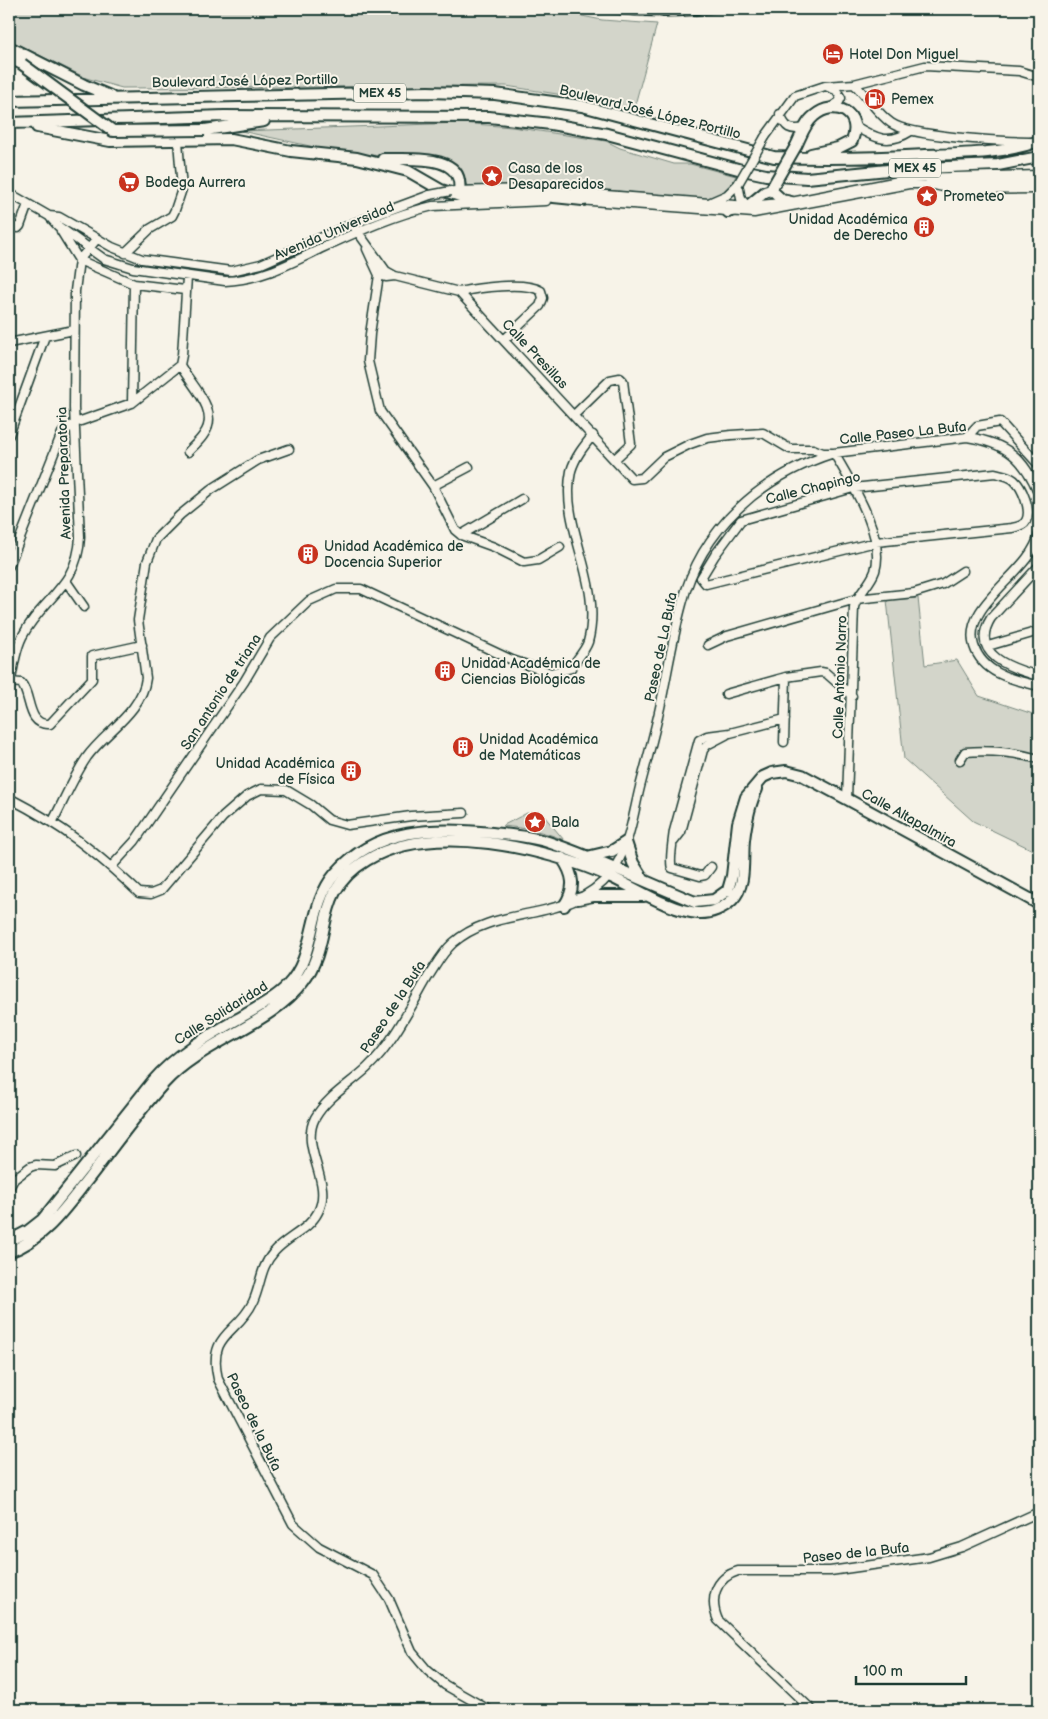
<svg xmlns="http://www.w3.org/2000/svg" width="1048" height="1719" font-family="'Balsamiq Sans',sans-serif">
<rect width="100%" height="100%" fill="#f7f3e8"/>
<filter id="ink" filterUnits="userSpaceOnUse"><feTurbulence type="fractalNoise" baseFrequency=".02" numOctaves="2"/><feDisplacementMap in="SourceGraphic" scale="10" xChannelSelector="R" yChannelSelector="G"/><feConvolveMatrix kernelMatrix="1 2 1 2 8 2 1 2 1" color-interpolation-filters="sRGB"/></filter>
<g filter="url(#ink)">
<path fill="#d3d5ca" stroke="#79897f" d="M9,9H547L602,20L657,24L633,112L589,99L506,86L122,88L86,78L9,40Z
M605,9H707L659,13Z
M460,123L512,127L606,141L620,148L674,164H690L736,176C729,188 723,195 709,199L548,185L467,186C462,172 457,164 443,158L368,155L319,148L241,131Z
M918,598L925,665L957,660L979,696L1039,716V853L973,821L904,759L887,600Z
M527,813L544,816L564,840C543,831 525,828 502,826Z"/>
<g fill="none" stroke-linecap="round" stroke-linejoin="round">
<g stroke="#1f3d34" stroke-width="11">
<path id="minor" d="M854,84L925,66L1019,71L1039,77
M828,87L836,90L841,98L839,102L830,108
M780,114C785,128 790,131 805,128
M855,126C876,139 889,145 911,131
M765,137L795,96L825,86L854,84C867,96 877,113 891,123C911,137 1002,141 1029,142
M738,184L741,199L748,207
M455,191L528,189L748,206L791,202L914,178L1039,175
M9,193L49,216L58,226L104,259L133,268L225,281C260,280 291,263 322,248C359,231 394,215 433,206L546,201
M578,200L754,213L909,184H930L956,190L1039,189
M711,202L727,195L738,184
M49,216L59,217L112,247L142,259L231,271L261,264L352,224L430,195
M352,224L386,271L395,276L459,292L632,479L642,478L664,457L690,444L707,438L731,435L763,433L790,449H813L823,453H834L967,437C1006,443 1024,457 1039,494
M9,225L18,228L20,226L28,204
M61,231L79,260L134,284L185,290
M367,249L379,275L386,277L395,276
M125,253L150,229L172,216L175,210L182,189L178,141
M379,275L370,334L368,361L380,411L433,486L455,530L461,535L494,547L524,562L538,560L560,547
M459,292C477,288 525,281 541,291L543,298L540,306L505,339
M9,343L74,330
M180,365C190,384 221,411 204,434C200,441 193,446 188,452
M180,365L182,355L187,277
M132,403L134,284
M574,415L610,380L620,378L623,381L631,444L615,459
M9,435L45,336
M967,437L977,426L1000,422L1039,465
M834,453C851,483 886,536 875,571C870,585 858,593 854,607L847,799
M995,473C1002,475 1008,475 1014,480C1022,487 1032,510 1026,521C1024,525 1017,527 1012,528L876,542L706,584L701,578L715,555L741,520L853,488Z
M433,486L469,467
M1039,534C1031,573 961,604 974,646C983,674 1014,680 1039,686
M461,535L522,499
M9,566L62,433L75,423L132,403L180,365
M1039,566L991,618C968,655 1013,669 1039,676
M66,581L84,607
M708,645L727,636L856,599L914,593L943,584L963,571
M988,646L1039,631
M11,682L21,683C32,695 26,726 50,724L92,679V656L142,645
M9,693C12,676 14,653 22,637C41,599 78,587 80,537L74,408L75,291L79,260L97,239
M726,694L786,677L821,672L826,673L852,696
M784,742L786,677
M960,760L965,752C991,750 1014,752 1039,759
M9,798C63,826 95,851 139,893L151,894L161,890L223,817L247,796L261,789L286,790L311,805L329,820L347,825L411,816L464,813
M53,821C64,800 74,776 87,757C106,731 142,712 146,678L138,620L147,562L156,539L180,515L212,489L258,460L289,449
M674,841L681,832L703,750L707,745L726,735
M112,866L135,841L244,682L270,638L309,601L336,589H361L512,660L551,673L571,668C576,660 585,651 588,642C604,582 559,527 571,471C575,457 584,446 593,435
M711,867L705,875L700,876L672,868C669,862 673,839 674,831L699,740L707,736L730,733L785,719
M9,1188L14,1179L30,1167L36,1165L55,1166L76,1156
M489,1710L445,1685L427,1670L412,1652L389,1599L373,1575L319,1547L293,1524L218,1379C207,1333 238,1334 253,1302C261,1285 260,1267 274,1252C287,1237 309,1230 318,1212C334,1181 299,1149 315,1118C327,1097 350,1084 367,1068C393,1043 410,1008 428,977C436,965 442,953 453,943C498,903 570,925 611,873C629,849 633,815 640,787C648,756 657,725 663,693C669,663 674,633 682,604C701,528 762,476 834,453
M812,1710L718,1620C709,1599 715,1578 738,1571H830L929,1557L962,1547L1039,1512"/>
</g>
<g stroke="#1f3d34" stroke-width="14">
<path id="major" d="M9,47L84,85L110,96
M9,58L22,64
M9,101L428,92L495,94L582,106L774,157C825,159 875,158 926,155C964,154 1003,154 1039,141
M9,123L224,116L489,117L551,124L607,134L738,169L766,175L807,178L898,169L998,165L1039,157
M37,127L110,141L231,139L291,151L357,158L408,171L441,190L463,197L544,196L583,200
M205,130L264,121
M796,146C801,136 805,123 814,116C835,98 863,113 852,141L838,148L811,154
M383,159C407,160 465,152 459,191
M930,184H1031L1039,182
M771,190L782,200L791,202
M728,212L748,206L765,192L771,190L773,186
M587,857L612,851L626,842L633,863L643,879
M562,858C574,875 576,888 564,906
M578,899L593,896H644
M9,1241L28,1231L42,1220L152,1082C177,1053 210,1035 243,1016C258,1007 275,999 287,986C317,955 307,907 335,874C375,827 436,827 492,833C511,835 530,836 548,842C598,859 646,882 695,902L714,900L728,890L732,876L738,823L746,797L763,777L772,773L786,771L802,775L847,799L1039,904
M9,1252C45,1239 66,1207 89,1178C113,1147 137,1113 164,1083C203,1040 270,1026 303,982C335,940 311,893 367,860C431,821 547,848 611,877C637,889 670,911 698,913C710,914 724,908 732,900C747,885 742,860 744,840C746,823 749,805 757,789"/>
</g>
<use href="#minor" stroke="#f7f3e8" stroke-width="8"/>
<use href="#major" stroke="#f7f3e8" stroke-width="10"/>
<g stroke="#1f3d34" stroke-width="4.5">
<path id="rail" d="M589,9C635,16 681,19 726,9"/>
</g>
<use href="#rail" stroke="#f7f3e8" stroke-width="2.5" stroke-dasharray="8" stroke-linecap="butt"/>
<g stroke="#1f3d34" stroke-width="11" stroke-linecap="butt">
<path id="minor-bridge" d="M738,184L765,137
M430,195L451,191"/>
</g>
<g stroke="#1f3d34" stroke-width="14" stroke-linecap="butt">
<path id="major-bridge" d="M22,64L113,131L205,130
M773,186L796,146"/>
</g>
<use href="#minor-bridge" stroke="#f7f3e8" stroke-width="8"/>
<use href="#major-bridge" stroke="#f7f3e8" stroke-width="10"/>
</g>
</g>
<defs>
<g id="hotel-disc" transform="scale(1.125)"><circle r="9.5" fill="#c8321e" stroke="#f7f3e8"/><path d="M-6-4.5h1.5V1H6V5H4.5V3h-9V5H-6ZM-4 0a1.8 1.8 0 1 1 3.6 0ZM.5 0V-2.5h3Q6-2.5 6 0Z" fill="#fff"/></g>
<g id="fuel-disc" transform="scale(1.125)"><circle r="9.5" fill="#c8321e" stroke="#f7f3e8"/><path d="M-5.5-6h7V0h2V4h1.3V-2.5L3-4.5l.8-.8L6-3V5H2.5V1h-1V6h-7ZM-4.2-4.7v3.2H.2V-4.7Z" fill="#fff"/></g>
<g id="sight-disc" transform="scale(1.125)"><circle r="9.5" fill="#c8321e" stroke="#f7f3e8"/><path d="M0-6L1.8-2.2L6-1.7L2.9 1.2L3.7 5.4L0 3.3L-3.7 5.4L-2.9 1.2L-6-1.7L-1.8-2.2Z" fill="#fff"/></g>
<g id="supermarket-disc" transform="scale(1.125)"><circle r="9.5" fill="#c8321e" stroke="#f7f3e8"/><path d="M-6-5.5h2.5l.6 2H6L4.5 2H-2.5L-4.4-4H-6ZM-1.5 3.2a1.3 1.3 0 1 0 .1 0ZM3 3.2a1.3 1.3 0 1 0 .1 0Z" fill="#fff"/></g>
<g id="building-disc" transform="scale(1.125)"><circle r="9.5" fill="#c8321e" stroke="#f7f3e8"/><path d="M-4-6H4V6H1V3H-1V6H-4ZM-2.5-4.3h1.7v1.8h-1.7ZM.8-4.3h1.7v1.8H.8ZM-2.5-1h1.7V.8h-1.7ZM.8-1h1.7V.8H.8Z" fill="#fff"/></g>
</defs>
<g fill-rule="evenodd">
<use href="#hotel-disc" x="833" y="54"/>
<use href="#fuel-disc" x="875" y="99"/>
<use href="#sight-disc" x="492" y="176"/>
<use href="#supermarket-disc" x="129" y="182"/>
<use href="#sight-disc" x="927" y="196"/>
<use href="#building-disc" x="924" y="227"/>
<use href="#building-disc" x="308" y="554"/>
<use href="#building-disc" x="445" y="671"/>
<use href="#building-disc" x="463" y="747"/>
<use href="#building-disc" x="351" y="771"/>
<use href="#sight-disc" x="535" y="822"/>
</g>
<g text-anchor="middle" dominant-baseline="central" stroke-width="4" stroke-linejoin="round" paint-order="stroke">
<g fill="#f7f3e8" stroke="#60746a" stroke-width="1">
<rect x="354" y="83.5" width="52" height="19" rx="4"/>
<rect x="889" y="158.5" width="52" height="19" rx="4"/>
</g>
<g font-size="12" font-weight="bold" fill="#1f3d34">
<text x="380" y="93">MEX 45</text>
<text x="915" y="168">MEX 45</text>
</g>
<g font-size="14" fill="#1f3d34" stroke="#f7f3e8" text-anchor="start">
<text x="849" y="54">Hotel Don Miguel</text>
<text x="891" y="99">Pemex</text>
<text x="508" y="168">Casa de los<tspan x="508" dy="16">Desaparecidos</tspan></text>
<text x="145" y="182">Bodega Aurrera</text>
<text x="943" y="196">Prometeo</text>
<text x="908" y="219" text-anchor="end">Unidad Académica<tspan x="908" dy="16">de Derecho</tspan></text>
<text x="324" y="546">Unidad Académica de<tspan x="324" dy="16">Docencia Superior</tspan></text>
<text x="461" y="663">Unidad Académica de<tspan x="461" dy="16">Ciencias Biológicas</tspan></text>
<text x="479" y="739">Unidad Académica<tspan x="479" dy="16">de Matemáticas</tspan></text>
<text x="335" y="763" text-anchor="end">Unidad Académica<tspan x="335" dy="16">de Física</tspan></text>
<text x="551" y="822">Bala</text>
</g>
<g font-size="14" fill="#1f3d34" stroke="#f7f3e8">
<text transform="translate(245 81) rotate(-1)">Boulevard José López Portillo</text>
<text transform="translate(650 112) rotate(14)">Boulevard José López Portillo</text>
<text transform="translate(334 231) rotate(-23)">Avenida Universidad</text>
<text transform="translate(535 354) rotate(47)">Calle Presillas</text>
<text transform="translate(903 433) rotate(-6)">Calle Paseo La Bufa</text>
<text transform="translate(64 473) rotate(-92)">Avenida Preparatoria</text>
<text transform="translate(813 488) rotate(-14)">Calle Chapingo</text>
<text transform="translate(661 647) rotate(-78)">Paseo de La Bufa</text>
<text transform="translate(840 677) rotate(-88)">Calle Antonio Narro</text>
<text transform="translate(221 692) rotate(-57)">San antonio de triana</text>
<text transform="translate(909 818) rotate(29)">Calle Altapalmira</text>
<text transform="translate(393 1007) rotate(-57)">Paseo de la Bufa</text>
<text transform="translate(221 1013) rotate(-32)">Calle Solidaridad</text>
<text transform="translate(254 1422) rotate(64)">Paseo de la Bufa</text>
<text transform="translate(856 1553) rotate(-6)">Paseo de la Bufa</text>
</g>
</g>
<rect width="1048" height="1719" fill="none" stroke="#f7f3e8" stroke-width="30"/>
<rect x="15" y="15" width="1018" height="1689" fill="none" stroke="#1f3d34" stroke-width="2" filter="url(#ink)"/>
<path d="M856 1676v8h110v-8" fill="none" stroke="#1f3d34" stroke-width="2.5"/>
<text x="863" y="1676" font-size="15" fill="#1f3d34" stroke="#f7f3e8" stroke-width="4" paint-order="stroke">100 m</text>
</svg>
